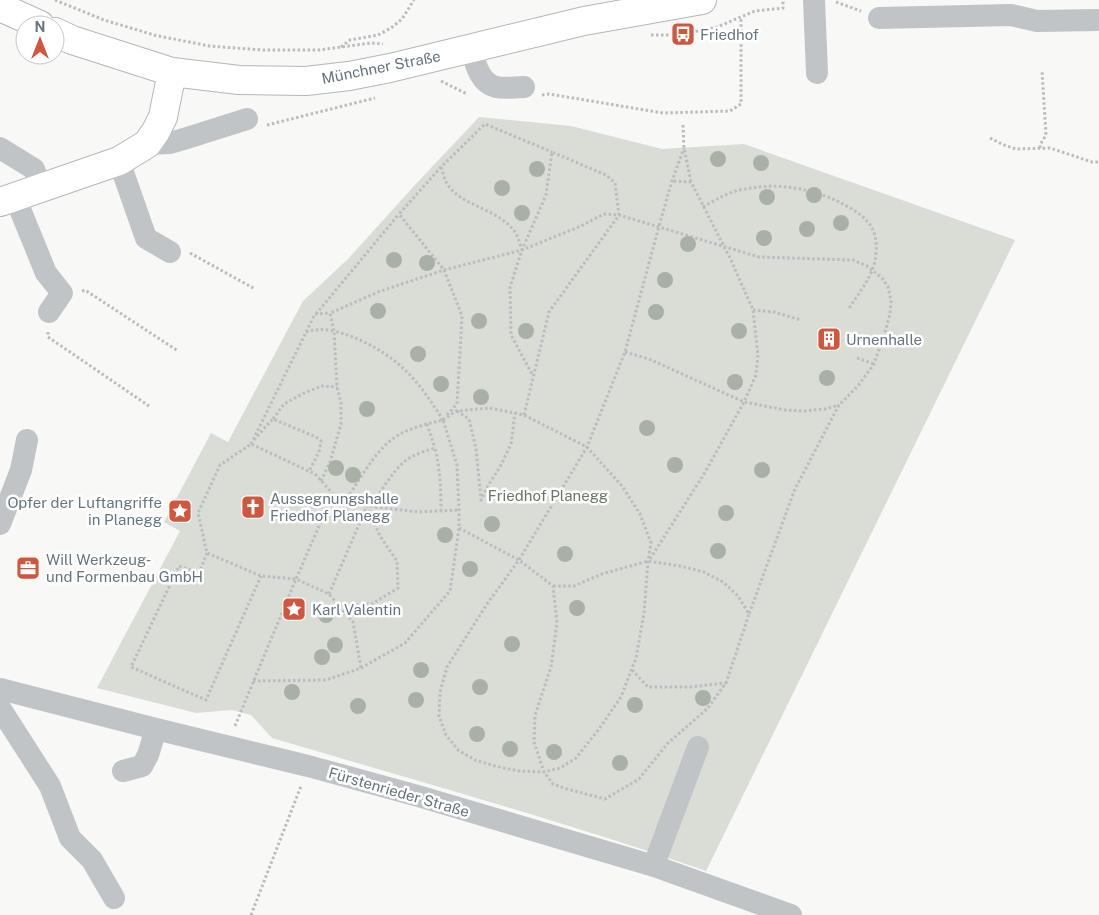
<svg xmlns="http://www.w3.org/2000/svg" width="1099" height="915" font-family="'Public Sans',sans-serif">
<rect width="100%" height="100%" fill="#f8f8f6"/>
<path fill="#d9ddd6" d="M479,117L571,126L662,149L744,144L1015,240L706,871C563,821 417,781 272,738L251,715L232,710L196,713L97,688L180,531L164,522L211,433L228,442L303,301L348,259L414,186Z"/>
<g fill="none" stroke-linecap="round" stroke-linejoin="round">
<g stroke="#b2b7ba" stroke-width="30">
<path id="major" d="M0,7L40,25
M55,32L72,40L172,72L239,80L306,81L349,76L390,68L584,21L702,0
M0,202L119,161L147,144L156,131L163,117L172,72"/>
</g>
<path stroke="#babdbf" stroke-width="3" stroke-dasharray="2.5 2.5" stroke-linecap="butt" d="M55,0L104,20L154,35L209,46L263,50H319L371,43L383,44
M836,2L861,11
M651,35H675L683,34L717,27L755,11L783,8V0
M341,47L350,40L378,35L391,28L402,19L414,0
M441,81L467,94
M542,95L549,94L663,113L730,111L741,104V17
M267,125L375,98
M683,125L684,148L691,182
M990,138L1004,145L1016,149L1050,148L1092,162H1099
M1040,148V145L1046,135L1042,71
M441,167C443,172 444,178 446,182C460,207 497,207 515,232C518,236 520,244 522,250
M703,207C717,199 730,191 745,189C779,182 815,189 845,205C856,211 868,219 873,230C876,237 877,245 876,253C875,275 859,292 848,310
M190,253L255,289
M82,291L85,290L178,351
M753,310L774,312L801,320
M316,314L399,214
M48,332V337L149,406
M306,332C316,329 324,329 334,331L337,387L341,403V424L330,462L321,481
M625,352L649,359L744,402L785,410L805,411L825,409L839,405
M857,358L874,364
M457,411L469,419L476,449L481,500L489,484L500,467L511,444L515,413
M447,415L457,404L462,316L444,270L399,214L441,167L485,124L552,152
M524,415L549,312L619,215L759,257L853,260L867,266L882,278L888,287L891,301L890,314L885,332L874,364L858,386L839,405L795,489L749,614
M273,419L284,404L304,393L322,386L337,387
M443,420L456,411L490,408L524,415L587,447L622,486L640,514L651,543L648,561L644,613L636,658L621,697L599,729L576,758L560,768L544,772L519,771L495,766L475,760L458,750L446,735L439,716L440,692L447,667L487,604L519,560L587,447L625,352L659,226L672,181L684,148
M443,420C432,403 420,384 405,370C385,351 361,338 334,331L330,313L378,292L444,270L522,250L581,226L604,214L619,215L615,183L606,175L552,152L546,195L522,250L510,287L511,335L533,376
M427,424L435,448
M254,440L267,425L273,419L316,437L321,441L319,452L309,471
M251,444L315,314L330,313
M348,497L333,494L296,579L329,594L353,622L361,668
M372,506C380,492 393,471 405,461C414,454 425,451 435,448C440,469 441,490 441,511
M459,528L519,560L553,586L557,623L551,667L535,715L534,742L544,772L553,784L567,789L605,799L639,779L668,743L707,709L726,683L749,614L738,596L723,582L704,572L680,566L648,561L602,574L574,586H553
M207,553L199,573L179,566L131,667L206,700L261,576
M650,559L704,474L744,402L756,375L758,355L753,310L731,260L691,182L672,181
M329,594L367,506L380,536L397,561L398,588L372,604L339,605
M632,670L648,687H690L726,683
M253,681L326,680L361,668L405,643L450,591L459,528V510L457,465L443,420C429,423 415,427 402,433C379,444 362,476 348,497L367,506L419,512L459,510
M235,726L296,579L261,576L207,553L198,513L220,465L251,444L315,474L333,494
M251,915L301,786"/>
<path stroke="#c0c4c7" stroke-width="22" d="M814,0L817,73
M879,18L1011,15L1037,21L1099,20
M471,48C475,62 479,83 496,87C505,89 515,87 524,87
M147,144L170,143L187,138L247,119
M0,148L34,169L41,188
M119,161L146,238L170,252
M15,197L46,273L62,293L49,312
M0,524L21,470L27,440
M0,689L156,729L308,766L418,796L654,866L791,915
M0,708L50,786L70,838L92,860L114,898
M123,771L142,766L148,755L156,729
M654,866L658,854L698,747"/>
<use href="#major" stroke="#fff" stroke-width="28"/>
</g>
<g fill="#a9b1a6">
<circle cx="718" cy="159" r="8"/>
<circle cx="761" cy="163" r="8"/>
<circle cx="537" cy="169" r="8"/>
<circle cx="502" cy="188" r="8"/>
<circle cx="814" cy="195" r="8"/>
<circle cx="767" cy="197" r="8"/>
<circle cx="522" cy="213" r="8"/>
<circle cx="841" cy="223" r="8"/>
<circle cx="807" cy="229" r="8"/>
<circle cx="764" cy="238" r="8"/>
<circle cx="688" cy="244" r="8"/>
<circle cx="394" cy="260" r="8"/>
<circle cx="427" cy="263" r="8"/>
<circle cx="665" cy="280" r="8"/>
<circle cx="378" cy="311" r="8"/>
<circle cx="656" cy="312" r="8"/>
<circle cx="479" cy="321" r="8"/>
<circle cx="526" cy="331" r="8"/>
<circle cx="739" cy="331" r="8"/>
<circle cx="418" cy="354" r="8"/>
<circle cx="827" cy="378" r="8"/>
<circle cx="735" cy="382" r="8"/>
<circle cx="441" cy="384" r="8"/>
<circle cx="481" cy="397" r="8"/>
<circle cx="367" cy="409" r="8"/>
<circle cx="647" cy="428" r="8"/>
<circle cx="675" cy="465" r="8"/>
<circle cx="336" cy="468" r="8"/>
<circle cx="762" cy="470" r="8"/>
<circle cx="353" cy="475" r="8"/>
<circle cx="726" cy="513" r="8"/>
<circle cx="492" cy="524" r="8"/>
<circle cx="445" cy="535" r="8"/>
<circle cx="718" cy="551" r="8"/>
<circle cx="565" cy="554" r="8"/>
<circle cx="470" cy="569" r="8"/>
<circle cx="577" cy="608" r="8"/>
<circle cx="326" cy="615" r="8"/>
<circle cx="512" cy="644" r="8"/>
<circle cx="335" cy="645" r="8"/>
<circle cx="322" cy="657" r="8"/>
<circle cx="421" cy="670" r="8"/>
<circle cx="480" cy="687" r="8"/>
<circle cx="292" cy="692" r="8"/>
<circle cx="703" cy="698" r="8"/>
<circle cx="416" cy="700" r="8"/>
<circle cx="635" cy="705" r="8"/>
<circle cx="358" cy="706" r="8"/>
<circle cx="477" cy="734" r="8"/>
<circle cx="510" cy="749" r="8"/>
<circle cx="554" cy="752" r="8"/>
<circle cx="620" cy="763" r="8"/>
</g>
<defs>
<g id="bus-square" transform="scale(1.25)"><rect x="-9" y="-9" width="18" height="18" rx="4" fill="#d1563e" stroke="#fff"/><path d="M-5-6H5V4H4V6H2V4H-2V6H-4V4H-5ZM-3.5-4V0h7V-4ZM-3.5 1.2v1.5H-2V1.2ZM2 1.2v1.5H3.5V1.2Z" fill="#fff"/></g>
<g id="building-square" transform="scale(1.25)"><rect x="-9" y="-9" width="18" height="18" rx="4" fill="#d1563e" stroke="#fff"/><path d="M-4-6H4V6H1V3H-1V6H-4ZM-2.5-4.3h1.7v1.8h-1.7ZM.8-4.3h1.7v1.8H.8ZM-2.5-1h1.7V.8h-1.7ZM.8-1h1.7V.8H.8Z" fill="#fff"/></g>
<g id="church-square" transform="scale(1.25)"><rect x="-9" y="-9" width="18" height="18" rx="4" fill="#d1563e" stroke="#fff"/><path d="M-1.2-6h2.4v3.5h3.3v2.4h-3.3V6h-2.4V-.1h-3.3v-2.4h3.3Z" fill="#fff"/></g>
<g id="sight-square" transform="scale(1.25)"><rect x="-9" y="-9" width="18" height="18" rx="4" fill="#d1563e" stroke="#fff"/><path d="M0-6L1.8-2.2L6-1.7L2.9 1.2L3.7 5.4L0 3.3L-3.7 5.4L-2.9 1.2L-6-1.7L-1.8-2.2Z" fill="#fff"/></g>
<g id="office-square" transform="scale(1.25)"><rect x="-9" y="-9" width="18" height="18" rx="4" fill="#d1563e" stroke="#fff"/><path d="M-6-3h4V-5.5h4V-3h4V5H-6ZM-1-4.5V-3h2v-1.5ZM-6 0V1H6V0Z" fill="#fff"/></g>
</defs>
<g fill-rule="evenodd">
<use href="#bus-square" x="683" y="34"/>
<use href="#building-square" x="829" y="339"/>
<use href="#church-square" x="253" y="507"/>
<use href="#sight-square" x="180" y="511"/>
<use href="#office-square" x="28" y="568"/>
<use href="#sight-square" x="294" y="609"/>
</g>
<g text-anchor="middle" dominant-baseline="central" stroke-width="5" stroke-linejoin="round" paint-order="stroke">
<g font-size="15" fill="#66767e" stroke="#fff" text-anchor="start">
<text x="700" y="34">Friedhof</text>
<text x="846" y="339">Urnenhalle</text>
<text x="270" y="498">Aussegnungshalle<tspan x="270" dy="17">Friedhof Planegg</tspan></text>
<text x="162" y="502" text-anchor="end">Opfer der Luftangriffe<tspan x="162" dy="17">in Planegg</tspan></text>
<text x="46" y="559">Will Werkzeug-<tspan x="46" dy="17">und Formenbau GmbH</tspan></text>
<text x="312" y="609">Karl Valentin</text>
</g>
<g font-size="15" fill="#66767e" stroke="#fff">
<text transform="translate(381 67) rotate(-11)">Münchner Straße</text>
<text transform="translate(399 792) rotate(16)">Fürstenrieder Straße</text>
</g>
<g font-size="15" fill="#697765" stroke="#fff">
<text x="548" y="495">Friedhof Planegg</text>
</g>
</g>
<g transform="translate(40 40)"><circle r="24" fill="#ffffff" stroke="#c2c8cb"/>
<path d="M0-4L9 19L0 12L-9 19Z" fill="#d1563e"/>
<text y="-8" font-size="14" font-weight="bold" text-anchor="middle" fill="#66767e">N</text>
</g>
</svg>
